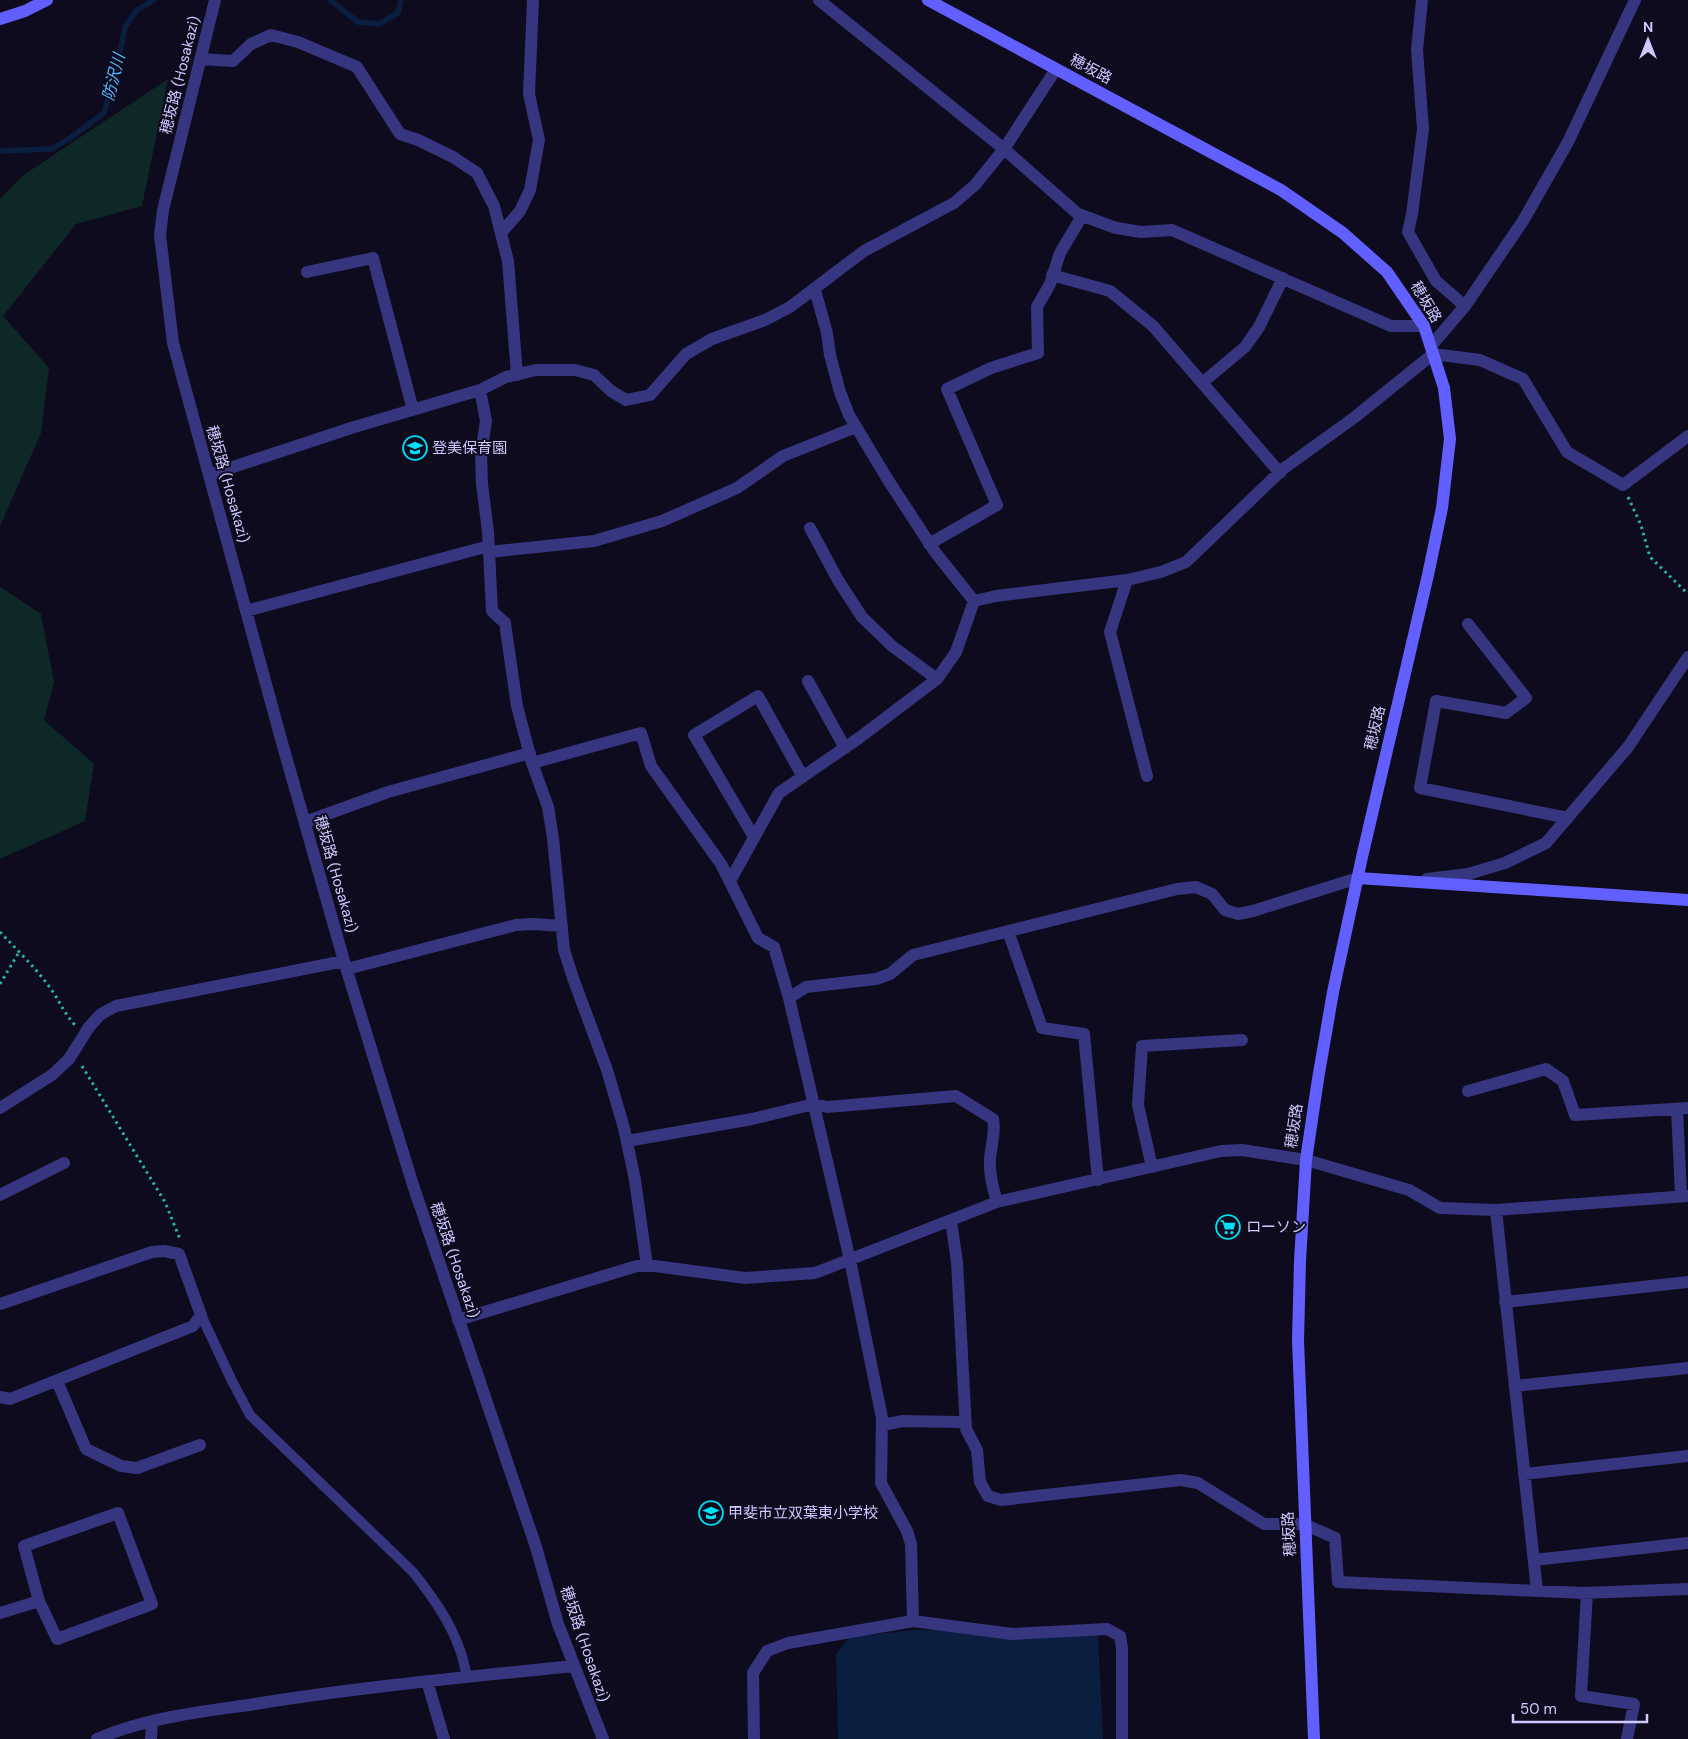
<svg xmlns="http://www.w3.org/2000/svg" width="1688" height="1739" font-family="'DM Sans','Noto Sans JP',sans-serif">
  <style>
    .green { fill: #0e2827 }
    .water { fill: #0a1e3f }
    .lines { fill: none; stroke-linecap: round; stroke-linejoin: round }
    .stream { stroke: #0a1e3f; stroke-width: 5.5 }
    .path { stroke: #2ab2a7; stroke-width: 3; stroke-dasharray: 2.5 4; stroke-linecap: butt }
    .lane { stroke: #36357f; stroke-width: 10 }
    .street { stroke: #36357f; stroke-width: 12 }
    .secondary { stroke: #6160ff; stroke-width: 12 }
    .labels { text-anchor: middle; stroke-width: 4; stroke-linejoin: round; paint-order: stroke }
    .street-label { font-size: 15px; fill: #cec9ff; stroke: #0e0b1e }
    .poi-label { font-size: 15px; fill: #cec9ff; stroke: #0e0b1e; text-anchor: start }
    .water-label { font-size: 16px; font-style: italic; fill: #57b5ff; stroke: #0e0b1e }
  </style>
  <rect width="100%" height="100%" fill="#0e0b1e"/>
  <path class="green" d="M168,79l-26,127 -66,18 -73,92 46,52 -8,65 -41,93v-327l22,-23z
    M0,587l41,27 13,68 -10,38 50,44 -9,57 -85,38z"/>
  <path class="water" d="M1092,1626l6,9 5,104h-265l-2,-85 14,-17 65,-7z"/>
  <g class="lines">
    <path class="stream" d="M330,0l28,22 21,2 19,-11 3,-13
      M0,151l51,-2 18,-10 35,-26 13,-45 8,-41 12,-17 17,-10"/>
    <path class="path" d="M1628,497l13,28 9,32 38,37
      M0,932c18,19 38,38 53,60 8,12 11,21 22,33
      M0,984l19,-32
      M82,1066l83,136 15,37"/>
    <path class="lane" d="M201,1315l31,66 18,34 163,157c19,24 37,49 47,78 3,8 5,18 7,27"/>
    <path class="street" d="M215,0l-52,210 -3,25 13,108 108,396 63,222 69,224 123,362 22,77 45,115
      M819,0l185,149 74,65 38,14 25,4 31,-2 219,96h33
      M1422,0l-5,50 6,79 -11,85 -4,18 28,49 29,25 -34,40
      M200,59l33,2 18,-17 20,-9 27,7 59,25 43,67 18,6 35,17 24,16 17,33 14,55 9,114
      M501,233l19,-22 10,-21 9,-50 -10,-46 4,-94
      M307,272l66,-14 40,152
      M1052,275l58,16 43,35 127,147
      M815,290l12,43 3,22 10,37 9,23 39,65 47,72 39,49
      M1465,306l58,-85 45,-79 67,-142
      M1202,383l43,-36 14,-20 24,-49
      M480,390l6,31 -5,33 1,30 6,48 4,79 13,12 12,83 15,57 16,44 5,31 11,112 9,28 34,92 17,58 11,52 12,86
      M209,475l142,-47 129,-38 26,-13 30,-7h39l19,5 17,16 15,9 24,-5 36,-41 26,-15 53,-19 25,-13 74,-56 90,-48 21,-18 29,-36 52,-80
      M810,528l28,52 24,37 30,29 45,33
      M929,544l68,-39 -50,-116 44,-21 47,-15 -1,-46 13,-23 10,-31 22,-37
      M489,552l105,-11 68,-20 75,-33 46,-32 73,-29
      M1127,580l-17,52 37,144
      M246,611l243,-65
      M1468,624l58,74 -20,15 -70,-12 -16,87 148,30
      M808,681l37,67
      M532,763l109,-30 10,33 70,98 37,74 16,9 15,51 61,262 32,158 -1,65 26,48 4,13 2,77
      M305,822l83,-30 142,-39
      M754,837l-60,-102 64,-39 45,81
      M1427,879l41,-5 37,-11 41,-20 82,-96 60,-90
      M730,881l49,-88 80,-55 78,-59 19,-27 18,-51 22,-5 131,-16 34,-8 25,-10 97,-93 72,-52 78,-63 47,6 43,19 44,73 56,33 65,-49
      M1008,931l34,97 42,6 14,146
      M347,969l169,-44 17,-1 29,2
      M789,998l17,-11 70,-8 14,-5 23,-19 264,-66 19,-2 16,7 13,16 13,4 15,-3 105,-33
      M1468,1091l78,-22 17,12 12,34 113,-7
      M0,1108l52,-33 17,-16 20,-32 12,-13 15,-8 228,-45
      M1677,1109l4,87
      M627,1141l125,-22 62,-15 13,3 129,-11 37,23c3,14 -2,26 -3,40 -1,15 3,29 7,43
      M1152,1167l-14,-62 4,-59 100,-6
      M0,1195l64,-32
      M1496,1210l41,381
      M951,1221l6,41 9,167 11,21 3,32 8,14 13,4 180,-20 17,3 66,41h40l31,14 3,44 245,11 105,-4
      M1505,1302l183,-20
      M0,1304l152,-52 12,-1 15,3 22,61 -8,11 -183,73 -10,-2
      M458,1320l179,-54h18l90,12 70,-5 182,-71 224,-51 21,-1 64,10 103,30 31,18 56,2 192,-14
      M57,1381l29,68 35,17 16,2 63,-23
      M1515,1386l173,-18
      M882,1425l21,-4 55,1 8,1
      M1524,1474l164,-18
      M118,1513l34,91 -95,35 -18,-38 -15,-55z
      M1534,1560l154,-17
      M1587,1593l-6,103 53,8 -7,35
      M0,1613l39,-12
      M427,1681l17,58
      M97,1739c50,-22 104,-27 158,-35 106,-17 212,-27 319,-38
      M151,1739l1,-18
      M754,1739l-1,-66 14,-22 21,-8 125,-22 99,13 95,-5 13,7 2,12v91"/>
    <path class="secondary" d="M928,0l353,190 62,43 44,39 37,54 20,62 6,51 -8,69 -14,67 -66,282 -29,135 -15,87 -12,81 -6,101 -2,80 16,398
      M0,19l25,-8 22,-11
      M1358,878l330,22"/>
  </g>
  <defs>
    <g id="school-ring" transform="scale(1.25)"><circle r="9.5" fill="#0e0b1e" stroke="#00e0f4" stroke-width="1.5"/><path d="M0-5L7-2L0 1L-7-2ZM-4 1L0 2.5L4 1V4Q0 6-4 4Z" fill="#00e0f4"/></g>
    <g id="supermarket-ring" transform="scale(1.25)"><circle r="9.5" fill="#0e0b1e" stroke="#00e0f4" stroke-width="1.5"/><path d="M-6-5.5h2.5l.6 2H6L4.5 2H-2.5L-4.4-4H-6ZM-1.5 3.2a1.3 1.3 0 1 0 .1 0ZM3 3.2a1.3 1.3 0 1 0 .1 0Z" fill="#00e0f4"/></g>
  </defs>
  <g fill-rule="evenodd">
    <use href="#school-ring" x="415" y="448"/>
    <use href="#supermarket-ring" x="1228" y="1227"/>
    <use href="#school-ring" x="711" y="1513"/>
  </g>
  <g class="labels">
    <g class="street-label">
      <text transform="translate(1091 69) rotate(28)" y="5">穂坂路</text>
      <text transform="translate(180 75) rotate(-76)" y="5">穂坂路 (Hosakazi)</text>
      <text transform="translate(1426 302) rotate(59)" y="5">穂坂路</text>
      <text transform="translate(228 484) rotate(74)" y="5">穂坂路 (Hosakazi)</text>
      <text transform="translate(1375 728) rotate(-77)" y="5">穂坂路</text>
      <text transform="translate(336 874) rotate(74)" y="5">穂坂路 (Hosakazi)</text>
      <text transform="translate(1294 1126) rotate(-82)" y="5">穂坂路</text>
      <text transform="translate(455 1260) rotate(71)" y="5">穂坂路 (Hosakazi)</text>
      <text transform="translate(1289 1534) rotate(-93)" y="5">穂坂路</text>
      <text transform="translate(585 1644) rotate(71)" y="5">穂坂路 (Hosakazi)</text>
    </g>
    <g class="poi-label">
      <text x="432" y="453">登美保育園</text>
      <text x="1246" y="1232">ローソン</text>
      <text x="728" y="1518">甲斐市立双葉東小学校</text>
    </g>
    <g class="water-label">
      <text transform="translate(113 77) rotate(-76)" y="6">防沢川</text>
    </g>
  </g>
  <g transform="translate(1648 40)" stroke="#0e0b1e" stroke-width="4" paint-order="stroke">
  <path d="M0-4L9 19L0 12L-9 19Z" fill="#cec9ff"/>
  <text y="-8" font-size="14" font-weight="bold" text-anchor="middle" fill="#cec9ff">N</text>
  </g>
  <path d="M1513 1714v8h134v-8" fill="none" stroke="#cec9ff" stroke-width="2.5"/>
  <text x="1520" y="1714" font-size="15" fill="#cec9ff" stroke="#0e0b1e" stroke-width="4" paint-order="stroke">50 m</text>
</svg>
